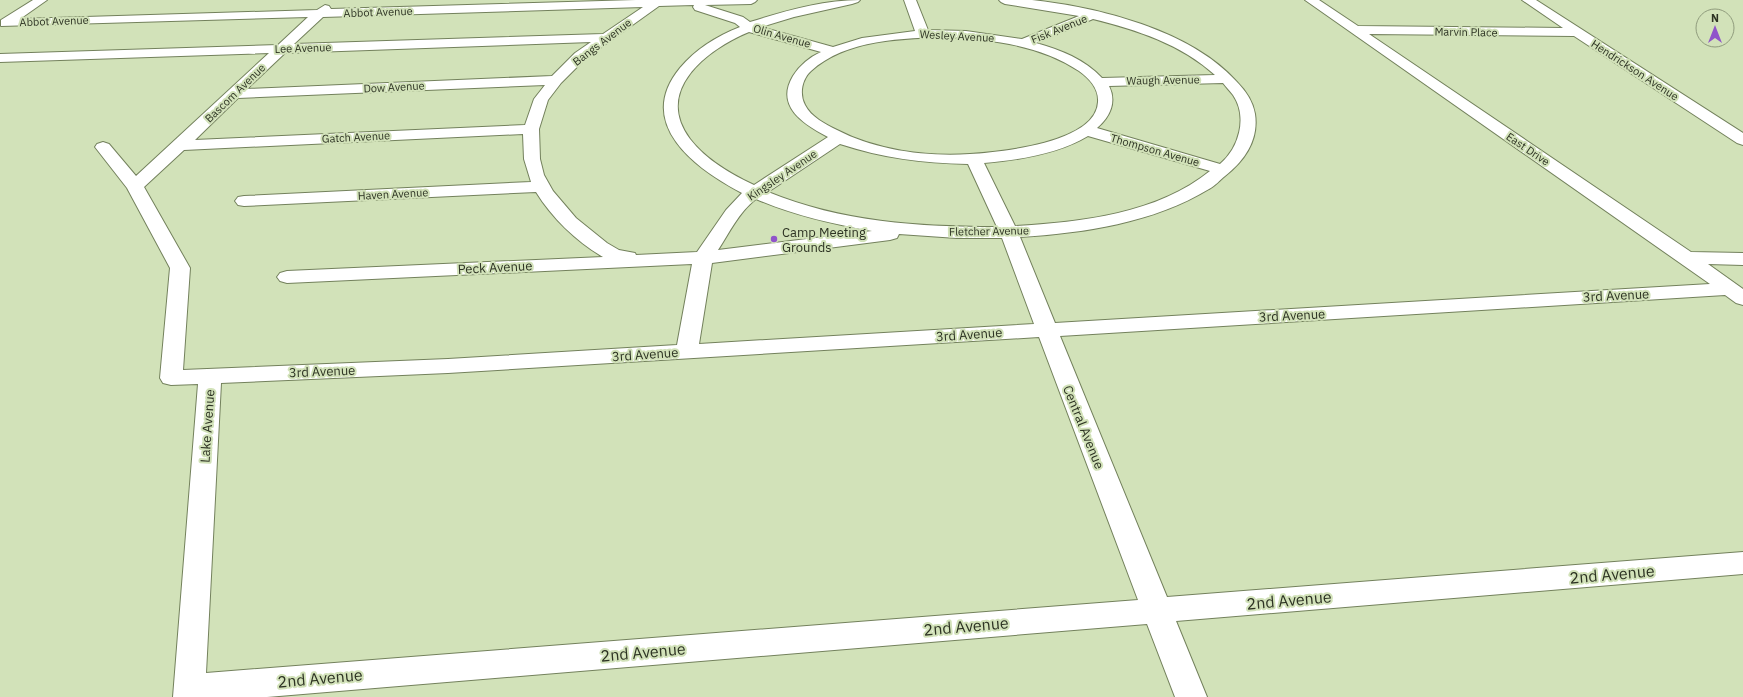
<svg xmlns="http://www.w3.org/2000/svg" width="1743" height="697" font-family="'IBM Plex Sans',sans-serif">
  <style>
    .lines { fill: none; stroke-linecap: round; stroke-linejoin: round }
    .minor-casing { stroke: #73815c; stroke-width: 2 }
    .minor { fill: #fff; fill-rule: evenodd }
    .poi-dot { fill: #9054ca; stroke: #d2e2b9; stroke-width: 1.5 }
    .labels { text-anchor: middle; stroke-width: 4; stroke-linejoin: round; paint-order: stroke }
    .far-street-label { font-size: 11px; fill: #2d3323; stroke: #d2e2b9 }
    .poi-label { font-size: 13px; fill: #2d3323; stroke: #d2e2b9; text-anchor: start }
    .street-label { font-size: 13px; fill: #2d3323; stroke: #d2e2b9 }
    .near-street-label { font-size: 16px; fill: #2d3323; stroke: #d2e2b9 }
  </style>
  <rect width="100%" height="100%" fill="#d2e2b9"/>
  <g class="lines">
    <g class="minor-casing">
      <path id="minor" d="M33,0h14l-27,19 297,-9 8,-5 4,1 2,3 305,-9h121l-2,2 -4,2 -46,1 38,12 7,5c35,-11 73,-22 110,-22l-2,2 -6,2 -58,13 -33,10 72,20 29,-9 53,-7 -11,-31h12l12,30 38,1 56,8 57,-23 -74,-12 -4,-2 -2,-2c11,0 23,0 33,0 66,7 158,30 204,81 9,9 17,20 19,33 4,26 -11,47 -30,62 -5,4 -10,10 -16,13 -56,34 -125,44 -189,48l35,86 655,-39 -405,-284h14l39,26 205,2 -41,-28h14l207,133v12l-6,-2 -163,-107 -205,-2 322,218 52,1v12l-35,-1 35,25v16l-7,-2 -11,-8 -665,41 107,261 576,-45v22l-567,47 31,76h-32l-28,-73 -880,73h-94l25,-313 -27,1 -8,-2 -3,-5 10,-110 -43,-80 -32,-41 2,-3 6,-2 6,2 27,32 133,-123 -269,9v-8l278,-9 30,-28 -307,9v-6zM694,5l-1,2 2,3 40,13 5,4c-23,9 -44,22 -60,41 -46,56 16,101 62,125l-16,17 -29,42 -61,3 -1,-2 -16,-3 -12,-7 -31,-25 -23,-27 -9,-16 -4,-16 -1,-30 9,-29 13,-17 24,-24 74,-53zM643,7l-40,27 -309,10 29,-27zM1093,19c44,11 88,25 122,56l-113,3c-18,-19 -41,-28 -66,-35zM749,32l72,20c-11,5 -21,13 -28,24 -18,30 10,48 35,61l-74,48c-23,-11 -48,-25 -64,-46 -37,-49 18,-90 59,-107zM948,37c45,3 92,8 131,34 10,7 20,18 19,31 -2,41 -98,50 -128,52 -44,3 -95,-4 -133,-24 -12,-6 -26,-13 -32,-25 -6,-11 -3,-26 6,-34 35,-32 93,-33 137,-34zM591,42l-16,11 -23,23 -305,13 38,-36zM1223,83c3,4 7,8 10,12 15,22 6,53 -13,69l-123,-36c13,-11 20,-26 12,-42zM545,85l-11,14 -9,26 -330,15 43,-42zM523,134l1,25 7,23 -287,14 -6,1 -3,4 3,4 6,1 292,-14c16,26 41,50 67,65l-316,14 -7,2 -3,4 3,4 7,2 405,-19 -15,81 -229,14 -265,11 7,-102 -46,-81 40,-37zM1088,136l122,35c-53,43 -129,51 -195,55l-31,-63c35,-3 74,-9 104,-27zM840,144c43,14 82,19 128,20l29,63c-78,0 -156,-5 -229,-35zM756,199c37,16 76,25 116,32l-154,19c11,-17 21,-38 38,-51zM899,234l58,4h45l32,86 -335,20 13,-81 178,-23 7,-2zM1039,337l99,263 -932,73 15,-290 227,-10z"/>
    </g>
    <use href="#minor" class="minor"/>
  </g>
  <circle class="poi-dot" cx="774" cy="239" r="4"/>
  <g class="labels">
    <g class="far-street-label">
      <text transform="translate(378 12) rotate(-2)" y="4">Abbot Avenue</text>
      <text transform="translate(54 21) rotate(-2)" y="4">Abbot Avenue</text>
      <text transform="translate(1059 29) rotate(-22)" y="4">Fisk Avenue</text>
      <text transform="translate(1466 32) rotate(1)" y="4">Marvin Place</text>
      <text transform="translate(782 36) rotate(16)" y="4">Olin Avenue</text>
      <text transform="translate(957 36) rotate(3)" y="4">Wesley Avenue</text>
      <text transform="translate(602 42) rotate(-37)" y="4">Bangs Avenue</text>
      <text transform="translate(303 48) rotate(-2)" y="4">Lee Avenue</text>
      <text transform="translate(1635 70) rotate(33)" y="4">Hendrickson Avenue</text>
      <text transform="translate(1163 80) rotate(-1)" y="4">Waugh Avenue</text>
      <text transform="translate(394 87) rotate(-3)" y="4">Dow Avenue</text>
      <text transform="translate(235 93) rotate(-44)" y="4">Bascom Avenue</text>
      <text transform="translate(356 137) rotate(-3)" y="4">Gatch Avenue</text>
      <text transform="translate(1528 149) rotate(34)" y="4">East Drive</text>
      <text transform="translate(1155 150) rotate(16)" y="4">Thompson Avenue</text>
      <text transform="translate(782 175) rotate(-34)" y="4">Kingsley Avenue</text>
      <text transform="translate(393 194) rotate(-3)" y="4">Haven Avenue</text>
      <text transform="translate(989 231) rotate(-1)" y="4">Fletcher Avenue</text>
    </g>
    <g class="poi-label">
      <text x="782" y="237">Camp Meeting<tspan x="782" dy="15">Grounds</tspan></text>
    </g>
    <g class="street-label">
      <text transform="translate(495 267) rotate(-3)" y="5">Peck Avenue</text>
      <text transform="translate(1616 295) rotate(-3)" y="5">3rd Avenue</text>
      <text transform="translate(1292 315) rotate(-3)" y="5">3rd Avenue</text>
      <text transform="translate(969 334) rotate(-4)" y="5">3rd Avenue</text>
      <text transform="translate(645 354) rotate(-4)" y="5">3rd Avenue</text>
      <text transform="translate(322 371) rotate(-2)" y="5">3rd Avenue</text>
      <text transform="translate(207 426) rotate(-86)" y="5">Lake Avenue</text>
      <text transform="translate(1084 427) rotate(68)" y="5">Central Avenue</text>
    </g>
    <g class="near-street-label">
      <text transform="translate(1612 574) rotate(-5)" y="6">2nd Avenue</text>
      <text transform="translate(1289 600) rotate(-5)" y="6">2nd Avenue</text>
      <text transform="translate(966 626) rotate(-5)" y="6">2nd Avenue</text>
      <text transform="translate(643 652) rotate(-5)" y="6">2nd Avenue</text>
      <text transform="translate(320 678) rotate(-5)" y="6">2nd Avenue</text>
    </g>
  </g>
  <g transform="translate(1715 28)"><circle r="19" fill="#d2e2b9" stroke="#909c7d"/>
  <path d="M0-3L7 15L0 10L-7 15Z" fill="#9054ca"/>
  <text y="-6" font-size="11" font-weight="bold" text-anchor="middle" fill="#2d3323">N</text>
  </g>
</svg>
